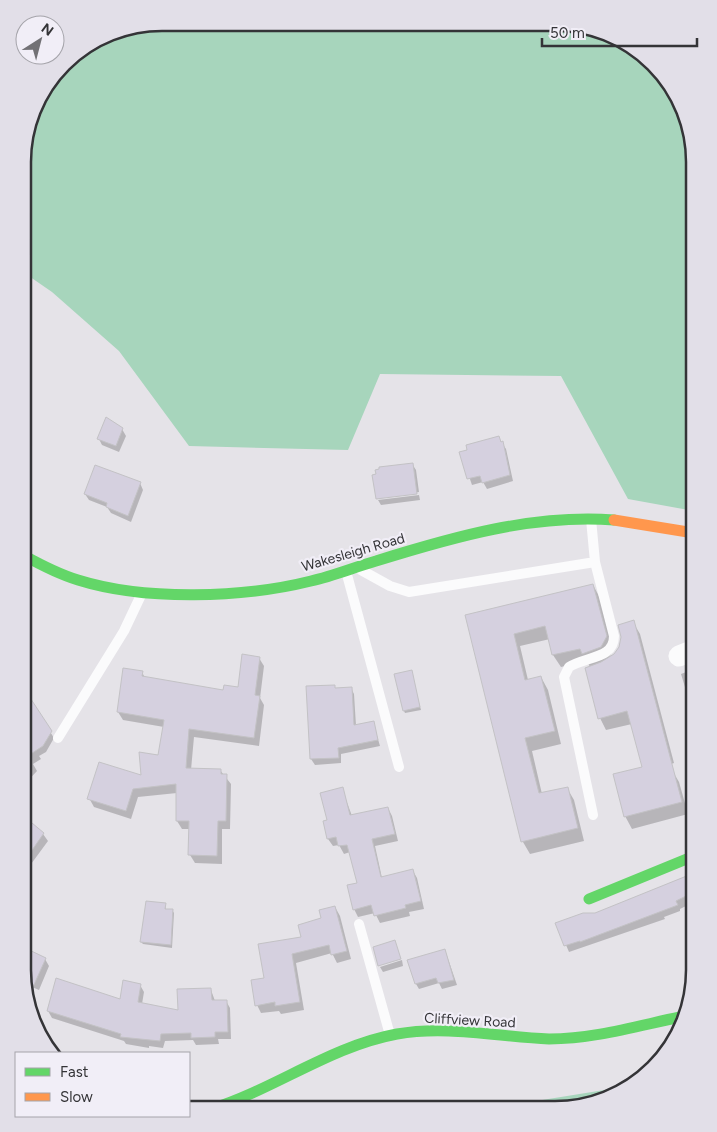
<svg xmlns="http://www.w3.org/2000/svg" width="717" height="1132" font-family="Figtree,sans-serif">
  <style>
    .green { fill: #a7d5bc }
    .shadow { fill: #0003 }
    .building { fill: #d5d0df; stroke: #c3c2c5 }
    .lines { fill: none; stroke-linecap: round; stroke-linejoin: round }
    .lane { stroke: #fbfbfc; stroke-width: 10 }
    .street { stroke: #fbfbfc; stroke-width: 21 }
    .fast { stroke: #63d668; stroke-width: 11 }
    .slow { stroke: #ff974d; stroke-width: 11 }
    .labels { text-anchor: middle; stroke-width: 4.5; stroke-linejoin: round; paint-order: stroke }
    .street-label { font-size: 14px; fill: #343437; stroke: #f1eef7 }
    .rim { fill: none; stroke: #343437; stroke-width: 2.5 }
  </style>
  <rect width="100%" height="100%" fill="#e5e3e8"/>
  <path class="green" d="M162,23l411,1 67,27 44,57 10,54v349l-66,-12 -67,-123 -181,-2 -32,76 -159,-4 -70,-95 -67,-59 -29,-20 1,-128 13,-44 33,-43 39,-24z
    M623,1087l-14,12 -54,10h-69z"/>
  <path class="shadow" d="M694,393v20l-9,-13z
    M122,429l4,7 -7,16 -17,-7 -3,-6z
    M498,437l8,12 7,32 -26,8 -4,-7 -11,3 -11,-32z
    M412,464l4,6 3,22 -41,6v2l-4,-24 4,-1 -1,-4 4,-1 -1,-2z
    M140,483l3,7 -12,32 -20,-9 -4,-6 -18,-7 -4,-6z
    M419,495l1,5 -39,5 -3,-5z
    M593,585l7,13 13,52 -5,10 7,-5 18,-33 7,12 34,129 -26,9 -16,-48 -26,6 -6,-12 -10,-51 -3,-6 -26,6 -8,-12 -3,-16 -30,7 8,34 13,-3 7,13 13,54 -29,7 10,43 25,-6 7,12 10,41 -54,13 -7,-12 -56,-226z
    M259,658l5,8 -4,32 4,7 -5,41 -65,-9 -3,33h29l11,14 -1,45h-8v35l-27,-1 -5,-8v-26h-8l-5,-8v-28l-39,4 -7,22 -37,-12 -5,-9 53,-21 17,-21 5,-29 -41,-7 -5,-8 24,-40 3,6 79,14 15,-3z
    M694,669v48l-13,-43z
    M411,671l10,39 -16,3 -1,-2z
    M334,686l2,3 15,-1 3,6 2,32 17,-4 7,24 -39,8v9l-26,2 -4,-6z
    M30,700l24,38 -8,14 -7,4 2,3 -8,5 4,7 -14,15v-81z
    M672,770l7,12 9,32 -56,15 -7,-13z
    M342,789l10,27 36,-8 4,8 6,25 -23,5 7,32 31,-7 4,7 7,31 -15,3 1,4 -30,7 -5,-10 -17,4 -4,-8 4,-25 -8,-32 -6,2 -5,-9 -6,1 -5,-7v-18z
    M32,825l11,9 5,7 -25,34v-39z
    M694,873v29l-14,7v2l-16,6 1,2 -96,33 -12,-28 38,-9z
    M165,904l1,7 6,-1 2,3 -2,35 -29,-4 -2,-2z
    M335,907l5,9 11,43 -14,4 -5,-10 -36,10 8,47 -23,4 -2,-3 -18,2 -4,-8 8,-26z
    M23,949l22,10 4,7 -10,24 -14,-6z
    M445,950l12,35 -15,4 -3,-6 -20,6 -3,-5z
    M402,960l1,6 -20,6 -3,-5z
    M140,985l4,7 -2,12 37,7 32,-21 4,11h11l4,7 1,31h-13l1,5 -23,1 -3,-5 -28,1 -2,7 -14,-2v2l-23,-4 -2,-3 -72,-23 -4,-7 73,-10z"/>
  <path class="building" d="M106,417l17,11 -7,18 -19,-7z
    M499,436l2,6 2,-1 7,34 -28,8 -2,-7 -13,3 -8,-27 8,-2 -1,-5z
    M413,463l4,31 -41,5 -4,-24 4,-1 -1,-4 4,-1v-2z
    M95,465l46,17 -13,34 -22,-9 1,-4 -23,-9z
    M593,584l14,52 -6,11 -19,7 -2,-5 -28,6 -7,-29 -31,8 11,46 16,-4 14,55 -30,7 14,55 29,-6 10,41 -57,14 -56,-227z
    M634,620l48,182 -58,15 -11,-43 29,-7 -15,-56 -29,8 -13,-51 16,-6 13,-8 5,-7 2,-10 -3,-12z
    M242,654l18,3 -5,38 5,1 -6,42 -65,-9 -3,39 35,1v5h6l-1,47h-8l-1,35 -29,-1 1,-34h-13v-37l-43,5 -7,22 -39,-12 12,-37 42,13 -2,-23 19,3 6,-35 -47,-8 6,-44 20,3 -1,5 81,14 1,-5 14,2z
    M412,670l8,37 -17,4 -9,-37z
    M335,685v3l17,-1 2,38 20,-4 4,19 -40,8 1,10 -29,1 -4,-73z
    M23,687l29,44 -9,15 -20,13z
    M343,787l7,28 38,-8 7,27 -23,5 9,38 32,-8 8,32 -16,4 1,3 -32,8 -3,-11 -18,5 -6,-25 10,-2 -10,-38 -9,1 -2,-9 -9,2 -4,-18 4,-1 -7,-27z
    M32,823l12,10 -21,30v-29z
    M694,873v19l-18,9 2,4 -98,37v-1l-16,5 -9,-23 28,-10h12z
    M146,901l20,2 -1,6h8l-2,36 -31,-3z
    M335,906l12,45 -16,4 -2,-10 -37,9 8,48 -25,4v-4l-20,4 -4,-26 13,-2 -6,-34 43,-7 -3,-12 23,-7 -2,-8z
    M395,940l6,19 -23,7 -5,-19z
    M23,947l23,11 -18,40 -6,-28z
    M445,949l9,31 -16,3 -2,-5 -21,6 -8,-24z
    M56,978l64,21 3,-19 18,4 -3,18 40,8 -1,-21 34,-1 1,12h15l1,32h-13v5l-24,1v-5l-30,1 -1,7 -40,-4 1,-3 -74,-23z"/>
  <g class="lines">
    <path class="lane" d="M591,519l4,43 19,74c0,23 -27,20 -45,31l-5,10 29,138
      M361,570l29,16 19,6 186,-30
      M346,571l53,196
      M58,738l66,-107 18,-38
      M359,924l31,111"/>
    <path class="street" d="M679,656l15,-6"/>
    <path class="fast" d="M23,555c18,10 35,19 55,25 67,21 165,18 233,1 22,-5 44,-14 65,-20 77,-24 157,-47 238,-41
      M589,899l105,-43
      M211,1109c64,-20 120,-63 186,-75 50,-9 102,3 152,5 45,0 88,-13 131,-22"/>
    <path class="slow" d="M614,520l80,13"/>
  </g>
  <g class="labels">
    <g class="street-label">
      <text transform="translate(353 552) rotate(-16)" y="5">Wakesleigh Road</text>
      <text transform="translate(470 1020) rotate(3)" y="5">Cliffview Road</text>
    </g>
  </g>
  <path d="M0 0H717V1132H0ZM162 31H555A131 131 0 0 1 686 162V970A131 131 0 0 1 555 1101H162A131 131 0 0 1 31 970V162A131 131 0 0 1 162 31Z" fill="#e2dfe8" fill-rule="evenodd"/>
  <path class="rim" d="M162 31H555A131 131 0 0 1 686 162V970A131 131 0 0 1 555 1101H162A131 131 0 0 1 31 970V162A131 131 0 0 1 162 31Z"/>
  <rect x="15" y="1052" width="175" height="65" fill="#f1eef7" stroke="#a5a4aa"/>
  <rect x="25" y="1068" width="25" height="8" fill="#63d668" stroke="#a5a4aa"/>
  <text x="60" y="1077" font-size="15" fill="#343437">Fast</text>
  <rect x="25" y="1093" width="25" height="8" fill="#ff974d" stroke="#a5a4aa"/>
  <text x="60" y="1102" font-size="15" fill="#343437">Slow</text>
  <g transform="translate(40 40) rotate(36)"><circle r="24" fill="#f1eef7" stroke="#a5a4aa"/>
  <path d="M0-4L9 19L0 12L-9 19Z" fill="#727175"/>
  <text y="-8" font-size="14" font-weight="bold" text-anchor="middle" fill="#343437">N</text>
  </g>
  <path d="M542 38v8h155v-8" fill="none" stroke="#343437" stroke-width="2.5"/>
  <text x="550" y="38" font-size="15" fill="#343437" stroke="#f1eef7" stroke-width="4" paint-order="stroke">50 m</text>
</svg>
